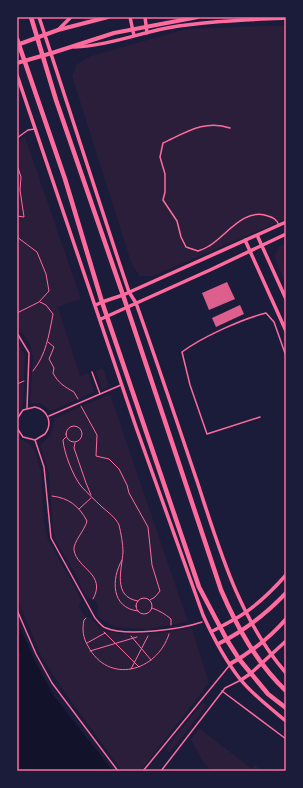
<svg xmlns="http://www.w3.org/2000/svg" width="303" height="788" font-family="'Public Sans',sans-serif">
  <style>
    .green { fill: #2a1e3b }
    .water { fill: #12122b }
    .building { fill: #dd5f8e }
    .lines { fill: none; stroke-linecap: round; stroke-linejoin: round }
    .path { stroke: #ff6b9d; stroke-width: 1 }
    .service { stroke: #ff6b9d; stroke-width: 1.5 }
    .tertiary { stroke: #ff6b9d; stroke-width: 3.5 }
    .secondary { stroke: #ff6b9d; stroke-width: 4 }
    .primary { stroke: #ff6b9d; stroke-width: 4.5 }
    .neatline { fill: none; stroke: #ff6b9d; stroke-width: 1.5 }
  </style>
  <rect width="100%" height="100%" fill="#1b1b3a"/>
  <path class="green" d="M263,26h23v193l-133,57h-14l-8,-14 -59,-186 5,-12 14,-8 95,-27z
    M25,137l56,162 -23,8 22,69 8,-3 6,19 -43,19 -11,-8h-10l3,-46 -3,-13 -13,-19v-183z
    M286,244v41l-12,-29 5,-9z
    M17,340l8,16 -2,50 -6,6z
    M103,368l6,18 -7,4 -6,-19z
    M110,394l78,228 -40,7 -33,-2 -14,-8 -4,-5c2,-7 1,-10 -4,-15l-6,-1 -12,-25 -20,-33 -2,-9 -4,-57 -9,-29 9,-8 4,-10 2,-9z
    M17,437l13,7 5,8 6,19 3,51 4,18 30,53 3,8 -2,6 7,11 3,-1 14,13 20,4 37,-1 30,-5 2,1 17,54 -67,86 -3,2h-17l-51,-70 -30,-45 -23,-56 -1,-3z
    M203,702l4,3 -37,48 -5,-4z
    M199,728l53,41 3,-4 8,6h-52l-8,-9 -12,-22z"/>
  <path class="water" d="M17,621l18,40 19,35 59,75h-96z"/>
  <path class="building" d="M227,282l8,17 -26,11 -7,-17z
    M240,305l4,9 -28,13 -4,-9z"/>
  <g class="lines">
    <path class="path" d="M17,165l4,12 -1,13 4,27 -7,-1
      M17,237l20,15 9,22 3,17 -10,11 -22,11
      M48,342l6,5 -5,12 5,9 -1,5c5,10 12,14 21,19l4,7
      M33,371c13,-16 16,-36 20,-57l-7,-9 -6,-3
      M17,384l7,-3
      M81,406l16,29 -1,21 13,3 10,10 8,16 2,8 19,34 4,38 8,26 -5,6 -5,3
      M66 434a8 8 0 1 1 16 0a8 8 0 1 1-16 0Z
      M66,437l-3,3c1,13 10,36 18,46 6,7 14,14 21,21 6,5 14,11 17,18 2,8 4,19 4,27 -1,17 -11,45 15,49
      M75,443l-1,5 12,35 5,12
      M52,496c17,2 27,10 35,25 -2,9 -14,21 -13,29 3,19 33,24 19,49
      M79,509l12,-11
      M122,560c-11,19 -11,48 16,51
      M136 606a8 8 0 1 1 16 0a8 8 0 1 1-16 0Z
      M152,608c8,3 13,6 19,11v6
      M86,618l-2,2c-2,9 -1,18 4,26 20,39 69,26 81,-12
      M104,632l35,35
      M131,636l20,24
      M87,643l18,-10
      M90,651l47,-14
      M131,669l17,-33"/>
    <path class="service" d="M230,128c-25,-9 -45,5 -67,15l-3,14 5,17v18l-2,8 14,21 4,16 5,10 12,4c3,-1 8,-3 11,-5 17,-10 35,-39 59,-30 6,2 8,3 11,9
      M17,138l11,-8 7,-1
      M17,333l12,20 -2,55
      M92,372l8,22
      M49,416l72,-31
      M260,417l-53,17 -17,-49 -8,-33c20,-15 60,-33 84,-39l8,9 12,34
      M17,419l6,-9 12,-3c13,3 18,16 10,27l-10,6 -12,-3 -6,-9
      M35,440l9,27 7,71 44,80c3,3 7,9 11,10 20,9 76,1 96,-6
      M17,610l19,44 16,29 66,88
      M222,691l64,48
      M143,771l86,-105
      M161,771l64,-83 16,-8"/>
    <path class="tertiary" d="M39,17l78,239 12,36 7,11c21,59 41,119 61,178 22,67 42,138 89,192
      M130,17l4,19
      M145,17l2,16
      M58,30l13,-13
      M74,47c32,-1 62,-13 93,-19 39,-7 79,-8 119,-10
      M17,75l119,352 67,188c10,22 22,45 37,64 13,16 30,29 46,42
      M257,235l29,64
      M245,240l41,91
      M96,305l6,-3 21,-7 163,-73
      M101,319l109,-49 76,-36
      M211,632c7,-4 15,-8 22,-12 21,-11 38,-28 53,-45
      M241,680l9,-6 36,-33"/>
    <path class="secondary" d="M17,45l41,-15 50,-13
      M17,63l35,-10 62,-20 84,-16
      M218,644c26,-13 48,-30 68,-51
      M230,664c21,-12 40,-26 56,-45"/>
    <path class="primary" d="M31,17l25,83 67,195 98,295c16,37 35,72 65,101
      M17,39l48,140 37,123 97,285 28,53 12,19 29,35 18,14"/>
  </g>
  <rect width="303" height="788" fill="none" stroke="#1b1b3a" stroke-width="36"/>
  <rect x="18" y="18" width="267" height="752" class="neatline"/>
</svg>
